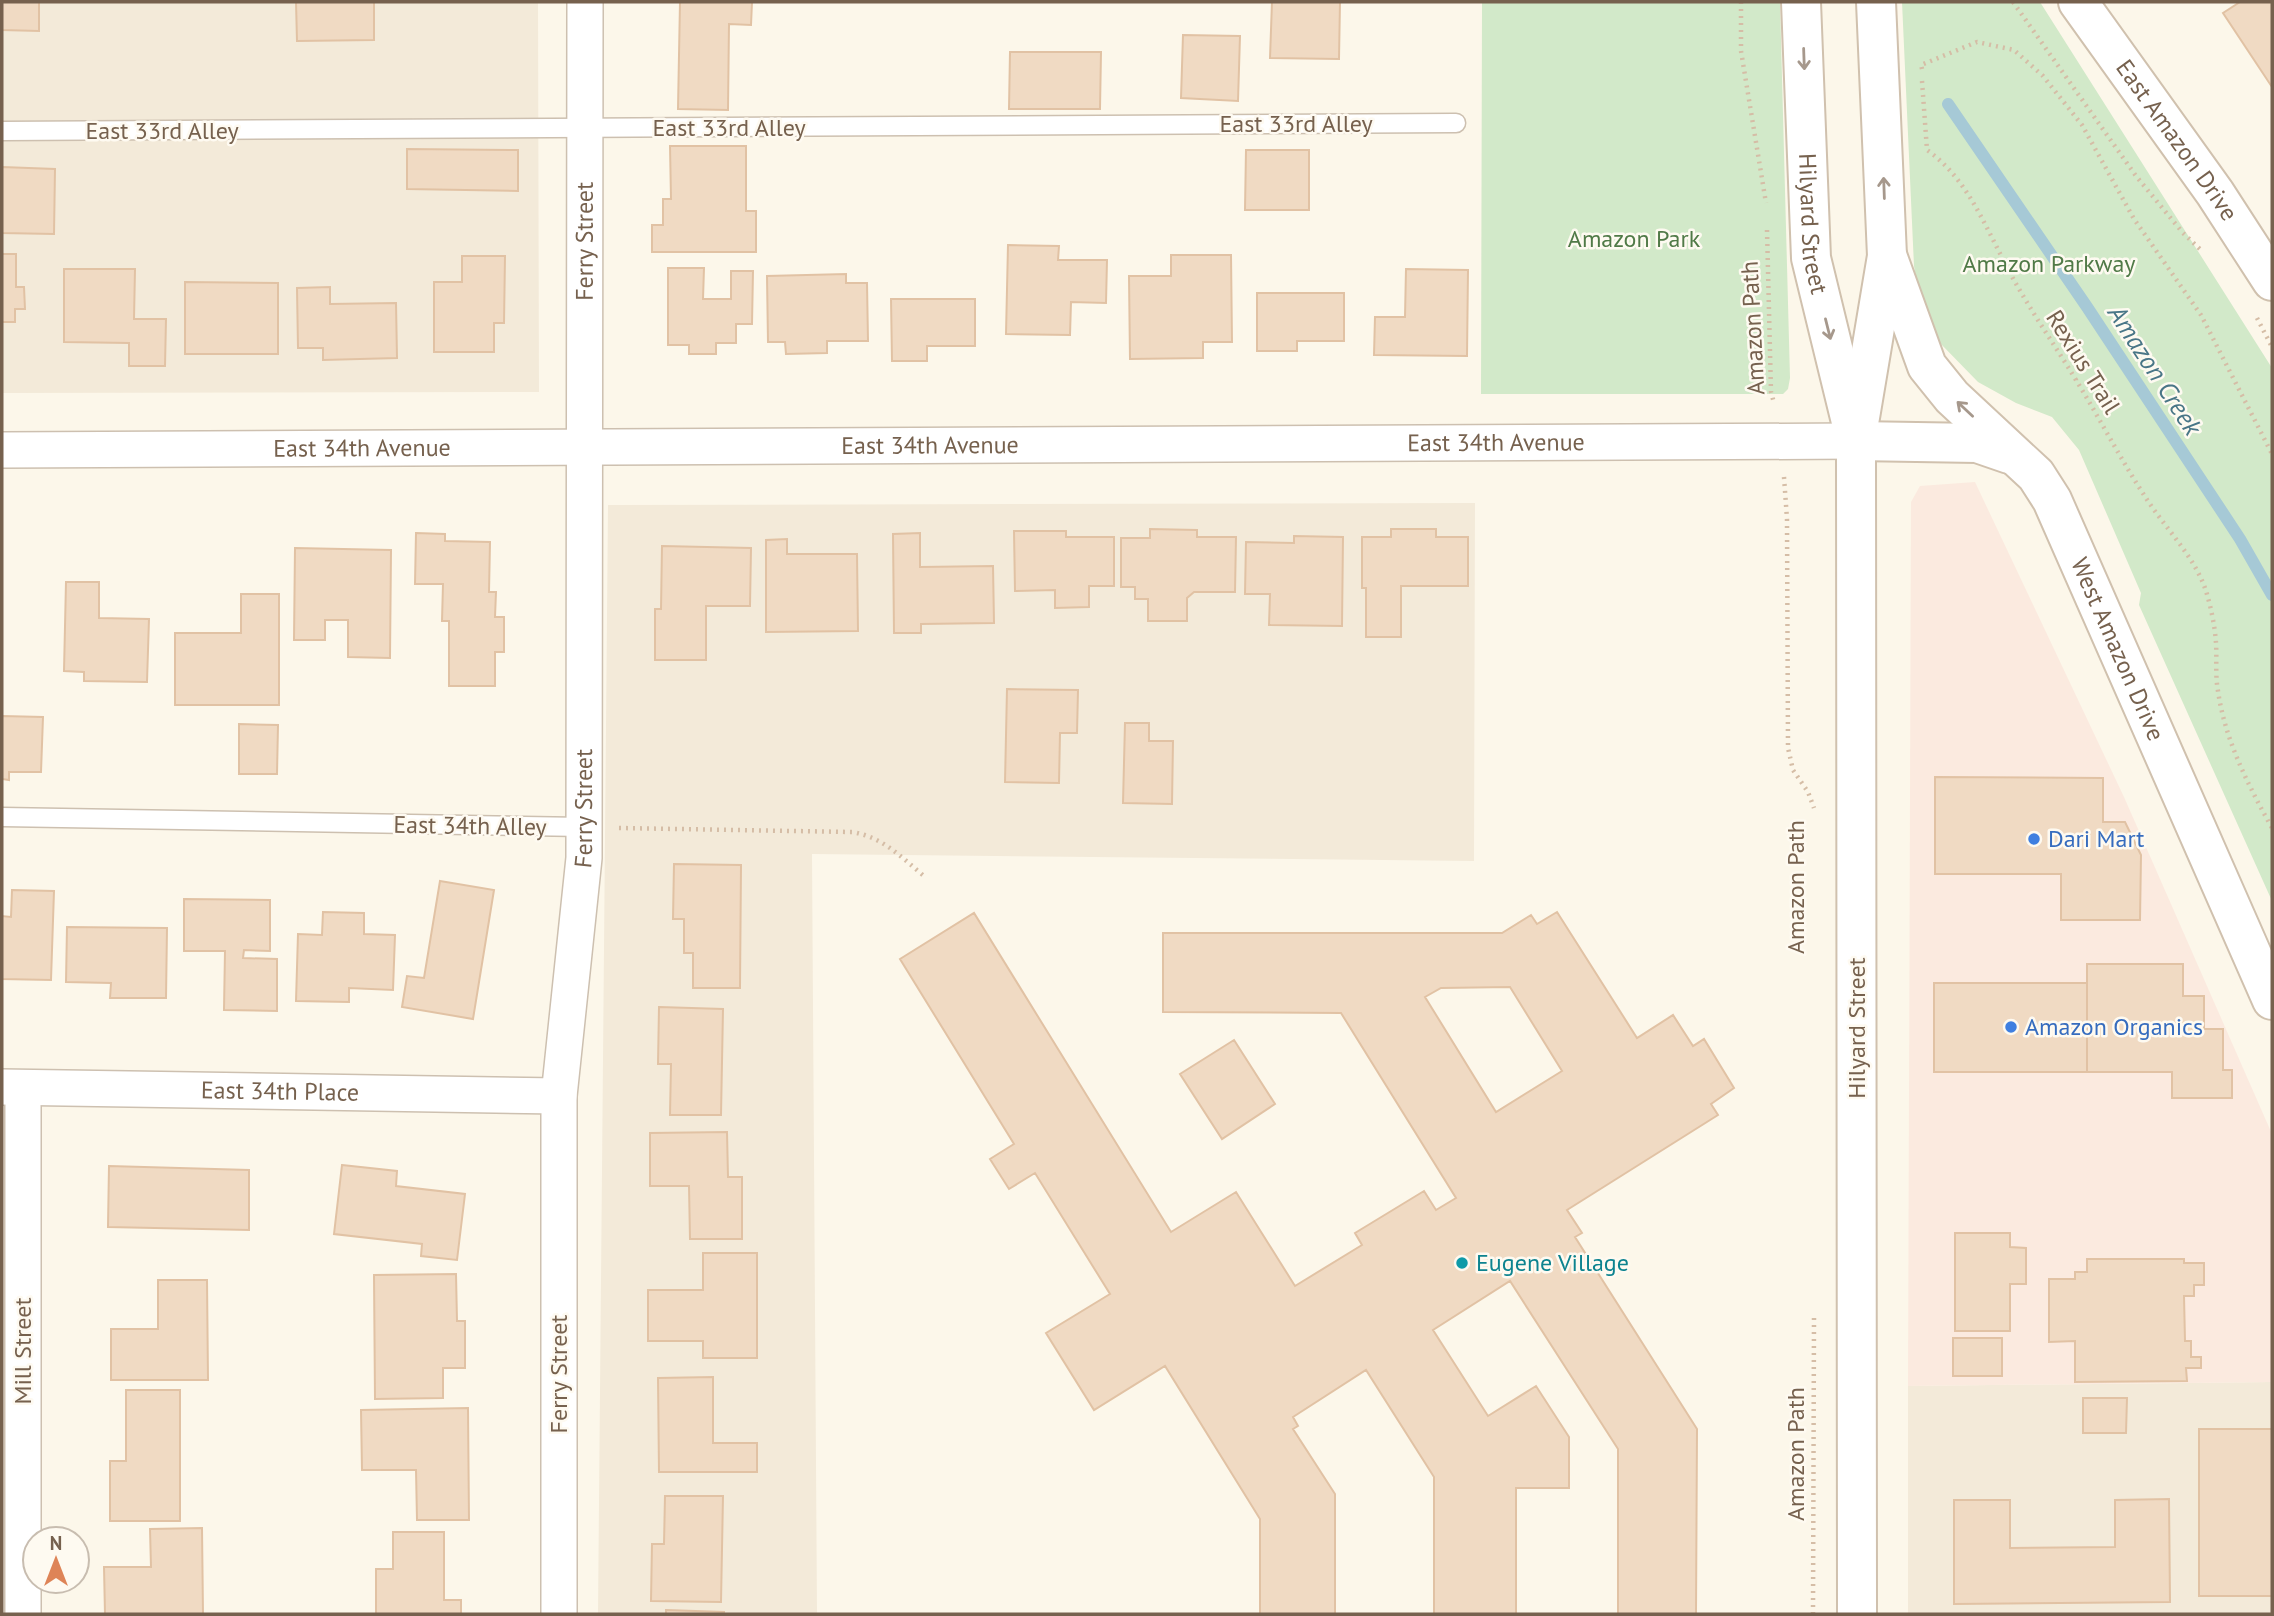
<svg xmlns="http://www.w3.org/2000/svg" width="2274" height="1616" font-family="'PT Sans',sans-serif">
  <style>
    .residential { fill: #f3ead9 }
    .commercial { fill: #fbeadf }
    .green { fill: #d2e9c9 }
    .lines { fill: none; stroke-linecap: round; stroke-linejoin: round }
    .stream { stroke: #a6c9d6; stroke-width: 12 }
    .building { fill: #f0dac3; stroke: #e1c2a4; stroke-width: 2; fill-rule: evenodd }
    .lane-casing { stroke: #cdc0b0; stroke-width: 21 }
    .street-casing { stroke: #cdc0b0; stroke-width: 38 }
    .secondary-casing { stroke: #d0c1ae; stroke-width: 42 }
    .path { stroke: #d5bda6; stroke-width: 4.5; stroke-dasharray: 2 5; stroke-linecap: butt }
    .lane { stroke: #fff; stroke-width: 18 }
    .street { stroke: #fff; stroke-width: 35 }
    .secondary { stroke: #fff; stroke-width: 38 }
    .oneway { stroke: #a6988c }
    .shop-dot { fill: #3f7fe0; stroke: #fefaf1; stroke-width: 2.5 }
    .culture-dot { fill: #0f9aa8; stroke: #fefaf1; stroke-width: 2.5 }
    .labels { text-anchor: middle; stroke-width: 5; stroke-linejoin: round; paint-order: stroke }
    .street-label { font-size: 24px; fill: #76614e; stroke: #fefaf1 }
    .park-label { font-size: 24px; fill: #507a47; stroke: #fefaf1 }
    .shop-label { font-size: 24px; fill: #366cbe; stroke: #fefaf1; text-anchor: start }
    .culture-label { font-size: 24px; fill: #0d838f; stroke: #fefaf1; text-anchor: start }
    .water-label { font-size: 26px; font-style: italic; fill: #497687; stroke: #fefaf1 }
  </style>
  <rect width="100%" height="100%" fill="#fcf7ea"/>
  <path class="residential" d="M2,2h536l1,390 -537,1z
    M1475,503l-1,358 -662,-7 5,760h-219l10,-1109z
    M2272,1382v232h-364v-228z"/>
  <path class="commercial" d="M1975,482l149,315 148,337v248l-364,4 3,-884 9,-16z"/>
  <path class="green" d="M1482,2h298l10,376 -2,11 -5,5h-302z
    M1902,2h138l232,366v533l-133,-296 2,-12 -62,-143 -27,-33 -36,-14 -38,-21 -39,-40 -16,-26 -9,-50z"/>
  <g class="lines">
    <path class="stream" d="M1948,104l139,203 153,232 32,56"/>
  </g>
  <path class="building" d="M2,2h37v29l-37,-1z
    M296,2h78v38l-77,1z
    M680,2h72l-1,23 -22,-1 -1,86 -50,-1z
    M1272,2h68l-1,57 -69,-1z
    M2240,2h32v85l-49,-74z
    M1183,35l57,1 -2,65 -57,-3z
    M1010,52h91l-1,57h-91z
    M670,146h76v65h10v41h-104v-27h11v-26h8z
    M407,149l111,1v41l-111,-2z
    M1246,150h63v60h-64z
    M2,167l53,2 -1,65 -52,-1z
    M1008,245l51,1 -1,14h49l-1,43 -35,-1 -1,33 -64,-1z
    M2,254h14v33h8l1,22h-10v13h-13z
    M1171,255h60l1,87h-29v16l-73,1 -1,-83h42z
    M462,256h43l-1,67h-10v29h-60v-70h28z
    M668,268h36l-1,31h28v-28h22l-1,53h-16v19h-20v11h-27v-9h-21z
    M64,269h71l-1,50h32l-1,47h-36v-23l-65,-1z
    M1406,269l62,1 -1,86 -93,-1 1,-38h30z
    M846,274v9h21l1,58h-41v12l-41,1 -1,-12h-17l-1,-66z
    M185,282l93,1v71h-93z
    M330,287v17l66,-1 1,55 -74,2v-12h-25l-1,-60z
    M1257,293h87v48h-47v10h-40z
    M891,299h84v47h-48v15h-35z
    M1150,529l47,1v7h39l-1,55h-41l-7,6v23h-39v-22h-13v-12h-14v-49h29z
    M1391,529h45v8h32v49h-67v51h-35v-49h-4v-51h29z
    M1014,531h52v6h48v49h-25v21l-34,1v-18l-40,1z
    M416,533l29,1v7l45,1 -1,50h7l-1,25h9v35h-9v34h-46v-65h-7l1,-37h-28z
    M920,533v34l73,-1 1,57 -73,1v9h-27l-1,-99z
    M1294,536l49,1 -1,89 -73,-1 1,-31h-25l1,-52 48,1z
    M787,539v15h70l1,77 -92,1v-92z
    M662,546l89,2 -1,58h-44v54h-51v-51h6z
    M295,548l96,2 -1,108 -42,-1v-37h-23v20h-31z
    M66,582h33v36l50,1 -2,63 -63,-1v-9l-20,-1z
    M241,594h38v111h-104v-72h66z
    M1007,689l71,1 -1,43h-17l-1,50 -54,-1z
    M2,716l41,1 -2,55h-32v8l-7,-1z
    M1125,723h24v18h24l-1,63 -49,-1z
    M239,724l39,1 -1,49h-38z
    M1935,777l168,1v44h22l16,33 -1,65h-79v-46h-126z
    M674,864l67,1 -1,123h-47v-35h-9v-34h-11z
    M440,881l54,9 -21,129 -71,-12 5,-31 17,2z
    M12,890l42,1 -3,89 -49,-1v-63l9,1z
    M184,899l86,1v51l-26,-1 -1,8 34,1v52l-53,-1 1,-59h-41z
    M323,912l41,1v21l31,1 -2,55 -44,-2v14l-53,-1 2,-67 24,1z
    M1557,912l80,126 36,-23 20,31 11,-7 30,49 -23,16 7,11 -151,95 15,23 -7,4 122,192 -1,185h-78v-165l-108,-168 -77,49 55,86 48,-30 33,51v51h-53v126h-82v-137l-68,-107 -73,47 5,9 -5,3 42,65v120h-75v-95l-95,-153 -71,44 -48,-77 64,-39 -75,-121 -26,16 -19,-30 24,-15 -114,-185 74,-46 197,319 65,-40 59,94 67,-41 -7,-12 69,-42 12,19 20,-12 -115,-185 -178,-1v-79h339l29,-18 6,9zM1510,987l52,84 -66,41 -71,-115 16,-9z
    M67,927l100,1 -1,70h-56l1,-15 -45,-1z
    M2087,964h96v32h21v33h19v41h9v28h-60v-26h-85z
    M1934,983h153v89h-153z
    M659,1007l64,2 -2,106h-51l1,-51h-13z
    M1234,1040l41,64 -53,35 -42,-65z
    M727,1132l1,45h14v62h-52l-1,-53h-39v-53z
    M342,1165l55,6 -1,15 69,8 -8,66 -36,-4 1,-12 -88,-10z
    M109,1166l140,4v60l-141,-3z
    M1955,1233h55v14l16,1v36h-16v47h-55z
    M703,1253h54v105h-54v-17h-55v-51h55z
    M2087,1259h97v4h20v22h-10v11h-10l1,45h6v16h10v11h-15l1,13 -112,1v-41l-26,1v-63h26v-7h12z
    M456,1274l1,47h8v47h-22v30l-68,1 -1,-124z
    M158,1280h49l1,100h-97v-51h47z
    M1953,1338h49v38h-49z
    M713,1377v66h44v29h-98l-1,-94z
    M126,1390h54v131h-70v-60h16z
    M2083,1398h44l-1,35h-43z
    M468,1408l1,112h-52l-1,-50h-54l-1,-60z
    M2199,1429h73v167h-73z
    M665,1496h58l-2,106 -70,-1 1,-57h12z
    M2169,1499l1,103 -216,2v-104h56v48l105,-1v-47z
    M202,1528l1,86h-98l-1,-47h47l-1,-38z
    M393,1532h51v68h17v14h-85v-45h17z
    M666,1610l58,2v2h-58z"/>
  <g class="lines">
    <g class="lane-casing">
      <path id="lane" d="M2,131l1454,-8
        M2,817l582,10"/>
    </g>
    <g class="street-casing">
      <g id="street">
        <path id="s1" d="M2,450l1854,-9"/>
        <path id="s2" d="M2,1087l557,9"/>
        <path d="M23,1614v-526"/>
        <path id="s3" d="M559,1614v-518l25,-238 1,-856"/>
      </g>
    </g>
    <g class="secondary-casing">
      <g id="secondary">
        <path id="s4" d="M1801,2l10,256 41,168"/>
        <path id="s5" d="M2078,2l137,191 57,88"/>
        <path id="s6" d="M1888,258l39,108 25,31 84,78 16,25 220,500"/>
        <path d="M1856,441l121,2 32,11"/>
        <path d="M1857,1614l-1,-1173 31,-185 -11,-254"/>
      </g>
    </g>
    <path class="path" d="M1741,2v49l25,152
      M2013,2l123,174 47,57 20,19
      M1922,69l-1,-4 56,-23 37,8 29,26 39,49 52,94 67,96 71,139
      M1922,81l5,69c40,28 58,76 80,117 20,39 46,75 69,113 24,39 45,80 70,118 19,30 49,59 60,93 5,16 9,36 10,52 1,16 -1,32 2,48 7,49 30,94 54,137
      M1767,230l4,162 3,11
      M2257,318l15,29
      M1784,477l3,42 1,229 5,22 15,22 6,16
      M619,828l233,4c31,5 49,25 72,44
      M1813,1614l1,-296"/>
    <use href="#lane" class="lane"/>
    <use href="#street" class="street"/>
    <use href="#secondary" class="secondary"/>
  </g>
  <defs><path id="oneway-shaft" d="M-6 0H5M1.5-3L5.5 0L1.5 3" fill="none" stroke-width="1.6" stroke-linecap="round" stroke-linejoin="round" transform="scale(1.75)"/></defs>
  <g class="oneway">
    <use href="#oneway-shaft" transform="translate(1804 59) rotate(88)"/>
    <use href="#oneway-shaft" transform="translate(1884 188) rotate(-92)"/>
    <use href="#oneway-shaft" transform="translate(1828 329) rotate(76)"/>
    <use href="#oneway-shaft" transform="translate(1965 409) rotate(-137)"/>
  </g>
  <g class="shop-dot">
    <circle cx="2034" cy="839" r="7"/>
    <circle cx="2011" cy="1027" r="7"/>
  </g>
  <circle class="culture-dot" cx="1462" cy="1263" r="7"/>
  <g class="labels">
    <g class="street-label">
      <text x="1296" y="132">East 33rd Alley</text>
      <text x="729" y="136">East 33rd Alley</text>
      <text x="162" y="139">East 33rd Alley</text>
      <text dy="8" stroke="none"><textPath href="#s5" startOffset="170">East Amazon Drive</textPath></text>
      <text dy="8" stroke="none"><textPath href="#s4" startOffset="222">Hilyard Street</textPath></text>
      <text dy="8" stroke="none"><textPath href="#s3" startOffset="1374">Ferry Street</textPath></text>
      <text transform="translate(1753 328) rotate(-93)" y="8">Amazon Path</text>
      <text transform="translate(2083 362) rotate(58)" y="8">Rexius Trail</text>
      <text dy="8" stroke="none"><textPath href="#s1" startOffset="1494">East 34th Avenue</textPath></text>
      <text dy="8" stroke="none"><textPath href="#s1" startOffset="928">East 34th Avenue</textPath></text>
      <text dy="8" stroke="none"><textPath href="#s1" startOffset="360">East 34th Avenue</textPath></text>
      <text dy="8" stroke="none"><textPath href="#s6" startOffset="462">West Amazon Drive</textPath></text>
      <text dy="8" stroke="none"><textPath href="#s3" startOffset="807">Ferry Street</textPath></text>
      <text transform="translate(470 826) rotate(1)" y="8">East 34th Alley</text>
      <text transform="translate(1796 887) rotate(-90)" y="8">Amazon Path</text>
      <text transform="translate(1857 1028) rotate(-90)" y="8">Hilyard Street</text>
      <text dy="8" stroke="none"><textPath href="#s2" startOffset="278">East 34th Place</textPath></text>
      <text transform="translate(23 1351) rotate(-90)" y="8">Mill Street</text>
      <text transform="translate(559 1374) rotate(-90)" y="8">Ferry Street</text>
      <text transform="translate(1796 1454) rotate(-90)" y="8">Amazon Path</text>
    </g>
    <g class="park-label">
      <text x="1634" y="247">Amazon Park</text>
      <text x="2049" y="272">Amazon Parkway</text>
    </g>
    <g class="shop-label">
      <text x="2048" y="847">Dari Mart</text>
      <text x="2025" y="1035">Amazon Organics</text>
    </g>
    <g class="culture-label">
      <text x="1476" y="1271">Eugene Village</text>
    </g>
    <g class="water-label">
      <text transform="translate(2155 370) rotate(57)" y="9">Amazon Creek</text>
    </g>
  </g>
  <rect width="2274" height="1616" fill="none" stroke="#76614e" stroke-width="7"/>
  <g transform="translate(56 1560)"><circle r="33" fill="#fefaf1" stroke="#c8bdb0" stroke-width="2"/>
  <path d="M0-5L12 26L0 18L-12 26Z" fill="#de8457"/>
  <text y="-10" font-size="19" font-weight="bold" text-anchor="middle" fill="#76614e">N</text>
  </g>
</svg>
